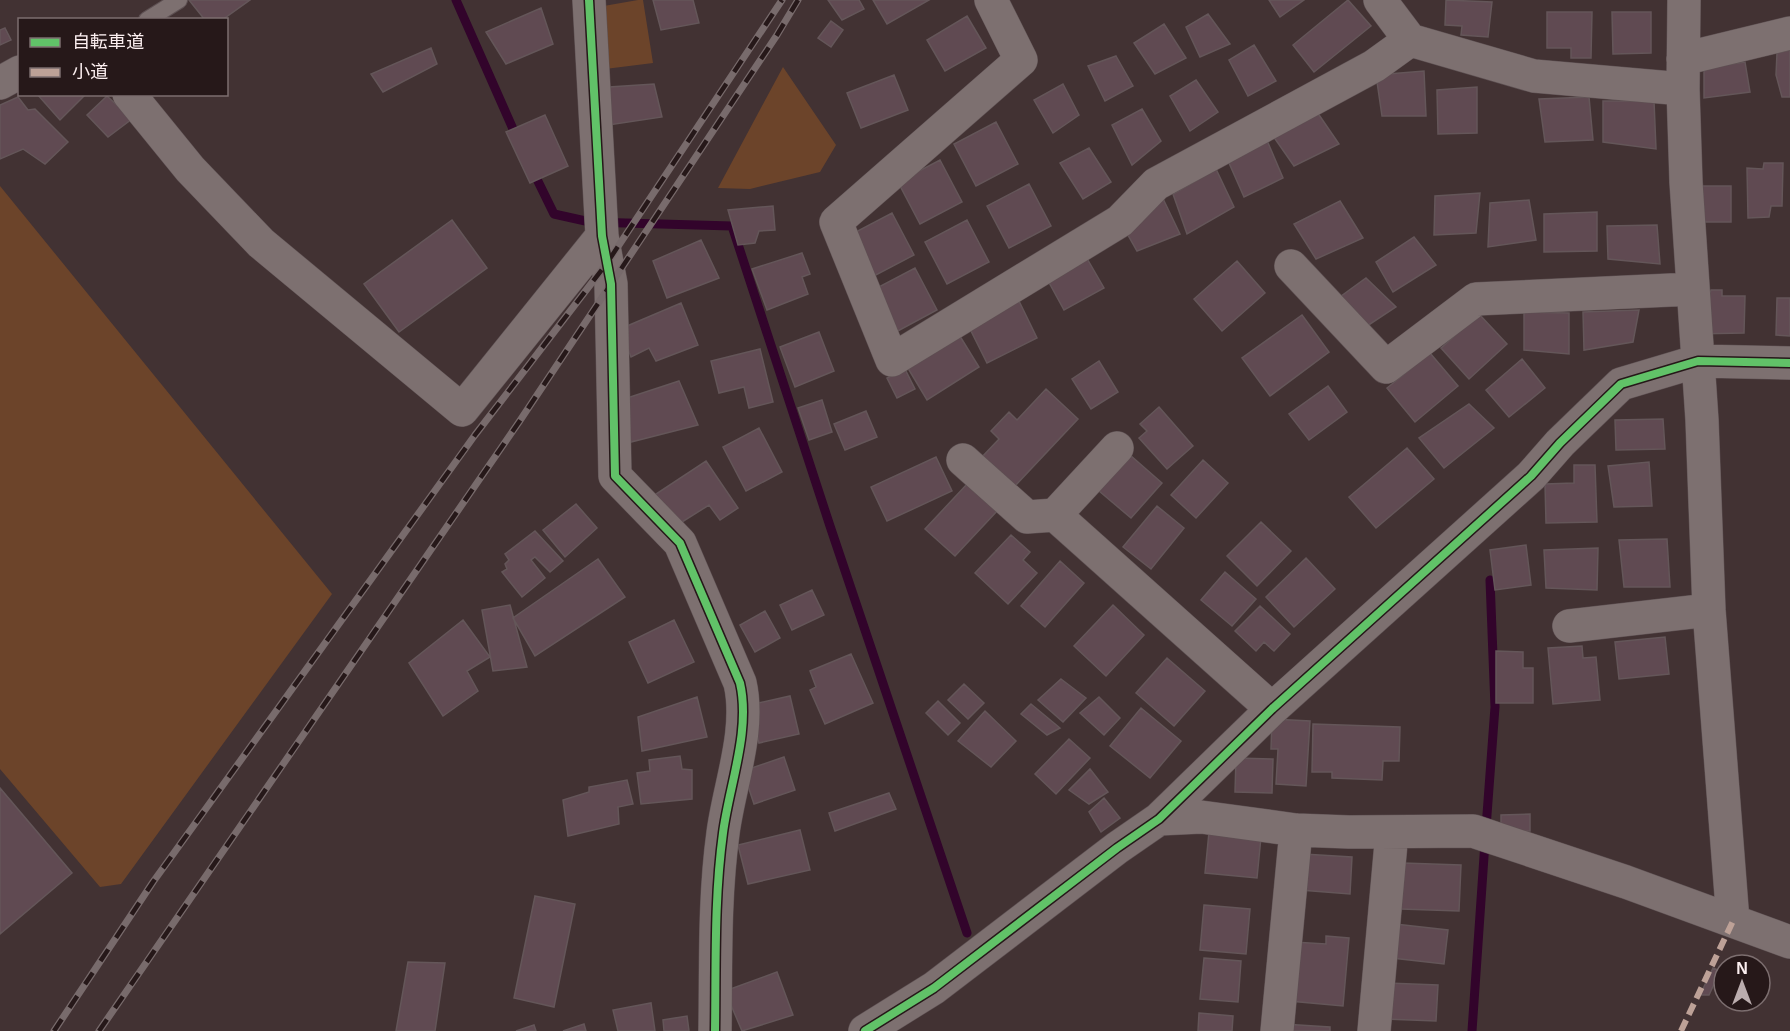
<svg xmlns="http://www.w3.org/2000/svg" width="1790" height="1031" font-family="Arial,'Noto Sans JP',sans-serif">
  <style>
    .green { fill: #6c442a }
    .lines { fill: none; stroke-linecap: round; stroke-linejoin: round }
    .stream { stroke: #32042b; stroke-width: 9 }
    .building { fill: #604a52; stroke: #645659; stroke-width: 1.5 }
    .service-casing { stroke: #5e5153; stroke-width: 18 }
    .minor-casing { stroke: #5e5153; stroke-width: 34 }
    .service { stroke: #7d7070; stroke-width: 16 }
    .minor { stroke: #7d7070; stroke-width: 33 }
    .rail-casing { stroke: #786b6c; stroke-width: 7 }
    .rail { stroke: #261819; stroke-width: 4.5; stroke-dasharray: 14; stroke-linecap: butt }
    .quiet { stroke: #bda197; stroke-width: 6; stroke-dasharray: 12 6; stroke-linecap: butt }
    .cycleway-casing { stroke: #261819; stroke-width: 11 }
    .cycleway { stroke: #61c268; stroke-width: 8 }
  </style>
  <rect width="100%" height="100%" fill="#423233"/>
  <path class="green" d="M638,0h5l10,63 -56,7 1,-63z
    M783,67l53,78 -16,27 -70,17 -32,-1z
    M0,186l332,408 -211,290 -21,3 -100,-118z"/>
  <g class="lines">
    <path class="stream" d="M456,0l61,138
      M532,169l22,45 36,8 142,4 98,300 137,407
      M1486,828l9,-121 -5,-127
      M1472,1031l13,-189"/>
  </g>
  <path class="building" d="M189,0h61l-28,20h-17z
    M653,0h40l6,23 -38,7z
    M828,0h31l5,9 -22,11z
    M873,0h56l-42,24z
    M1269,0h35l-24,17z
    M1348,0l23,26 -57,46 -21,-27z
    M1446,0l46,2 -4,35 -27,-2 1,-9 -17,-1z
    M541,8l12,36 -47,20 -20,-32z
    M1547,12h45l-1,46h-20v-10h-24z
    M1612,12h39v41l-38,1z
    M1208,14l22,30 -30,13 -14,-30z
    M967,16l19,32 -41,23 -18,-31z
    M831,21l12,9 -12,17 -13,-9z
    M1164,24l22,34 -31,16 -21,-31z
    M5,28l6,12 -11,5v-15z
    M1254,45l22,36 -28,15 -19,-36z
    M431,48l6,16 -54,28 -12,-18z
    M1790,50v47h-8l-6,-22 1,-22z
    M1116,56l17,30 -28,15 -17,-35z
    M1745,62l5,30 -46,6v-30z
    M1424,71l2,45h-44l-6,-41z
    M894,75l14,35 -47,18 -14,-35z
    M1196,80l22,32 -28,19 -20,-35z
    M654,84l8,33 -60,9 -8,-38z
    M1063,84l16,31 -26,18 -19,-33z
    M1477,87v46l-39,1 -1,-44z
    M37,94h49l-26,26z
    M107,96l25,23 -24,18 -21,-22z
    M18,97l10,13 7,-1 33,33 -23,22 -22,-15 -23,10v-54z
    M1589,97l4,43 -48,2 -6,-43z
    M1603,101h51l2,48 -53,-7z
    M1142,109l19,32 -29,24 -20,-40z
    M1315,109l24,35 -45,22 -21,-30z
    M545,115l23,51 -38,17 -24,-51z
    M996,122l22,42 -42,22 -22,-42z
    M1266,138l17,40 -39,19 -15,-34z
    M1089,148l22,34 -28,17 -23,-36z
    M940,160l22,42 -42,22 -22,-42z
    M1764,163h19l-1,43h-11l-2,11 -21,1 -1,-50 16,1z
    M1216,169l18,38 -47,27 -14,-40z
    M1029,184l22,42 -42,22 -22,-42z
    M1156,184l24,50 -43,17 -17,-30z
    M1694,186h37v36h-36z
    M1480,193l-4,40 -42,2 1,-39z
    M1529,200l7,40 -48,7 2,-44z
    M1340,201l23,37 -47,21 -22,-35z
    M773,206l2,24 -16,1 -4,12 -17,2 -10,-35z
    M1597,212v39l-53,1v-38z
    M892,213l22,42 -42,22 -22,-42z
    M452,220l35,48 -88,64 -35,-48z
    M967,220l22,42 -42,22 -22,-42z
    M1657,225l3,39 -52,-5 -1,-33z
    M1414,237l22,28 -43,27 -17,-30z
    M701,240l18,38 -52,20 -14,-37z
    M802,253l8,21 -8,3 6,17 -41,16 -15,-41z
    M1085,255l19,33 -40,22 -18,-33z
    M1237,261l28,32 -43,38 -28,-32z
    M915,268l22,42 -41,22 -23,-42z
    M1366,278l30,29 -41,27 -29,-27z
    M1711,290h11v6h23l-1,37 -51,1z
    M1777,298h13v38l-14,-1z
    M1019,301l18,37 -50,25 -18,-36z
    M681,303l17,42 -42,16 -7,-13 -18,9 -11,-28z
    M1639,310l-6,32 -49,8 -1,-38z
    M1524,312l45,1v41l-45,-4z
    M1479,314l28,30 -38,35 -28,-31z
    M1302,315l27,37 -59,44 -28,-38z
    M819,332l15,39 -39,16 -15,-40z
    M958,333l21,34 -52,33 -21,-35z
    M760,349l13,53 -24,6 -5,-21 -25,6 -8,-32z
    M1430,353l28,33 -43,36 -28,-34z
    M1522,359l23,29 -36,29 -23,-27z
    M1099,361l19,31 -27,17 -19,-30z
    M905,369l10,20 -18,9 -10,-20z
    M679,381l19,44 -67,17 -13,-41z
    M1328,386l19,26 -38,28 -20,-26z
    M1046,389l32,30 -65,69 -32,-30 18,-19 -8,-8 18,-19 8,8z
    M822,400l10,32 -23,8 -11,-32z
    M1469,404l25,24 -50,40 -25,-30z
    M1159,407l34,39 -26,23 -28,-31 8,-7 -7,-7z
    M866,411l11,26 -32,13 -11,-26z
    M1663,419l2,30 -49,1 -1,-30z
    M759,428l23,44 -36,19 -23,-44z
    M1407,448l27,31 -58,49 -27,-31z
    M1130,455l32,28 -31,35 -32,-27z
    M936,457l16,34 -65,30 -16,-34z
    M1203,460l25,23 -32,35 -25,-23z
    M706,461l32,47 -18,12 -11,-15 -38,24 -21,-31z
    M1649,462l3,44 -38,1 -6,-41z
    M1574,465h21l2,57 -51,1 -1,-39 29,-1z
    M968,483l30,27 -43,46 -30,-27z
    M576,504l21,24 -32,29 -22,-27z
    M1157,506l27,22 -33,41 -28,-22z
    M1261,522l30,29 -34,35 -30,-30z
    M535,531l28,30 -13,11 -15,-15 -4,3 14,18 -23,19 -20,-25 5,-3 -2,-5 4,-4 -4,-6z
    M1011,535l19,17 -7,8 14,13 -29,31 -33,-31z
    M1667,539l3,48h-46l-5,-47z
    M1526,545l5,40 -36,5 -5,-40z
    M1598,548l-1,42 -51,-2 -2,-38z
    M1306,558l29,31 -41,38 -28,-30z
    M598,559l27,38 -90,59 -22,-38z
    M1060,561l24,22 -39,44 -24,-21z
    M1225,572l31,27 -24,27 -31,-26z
    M812,590l12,25 -32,15 -12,-25z
    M510,605l17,62 -34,4 -11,-61z
    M1113,605l31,30 -38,41 -32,-30z
    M1260,606l30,28 -16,17 -10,-9 -8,9 -21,-20z
    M765,611l15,27 -25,14 -15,-27z
    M463,620l27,37 -23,14 11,20 -35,25 -34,-53z
    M674,620l20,42 -46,21 -19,-41z
    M1665,637l4,37 -50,5 -4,-37z
    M1582,646l1,12 13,-1 4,43 -47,4 -5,-56z
    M1496,651l27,1v16h10v35h-37z
    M851,654l22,49 -48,21 -15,-34 6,-3 -6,-16z
    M1167,658l38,33 -31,35 -38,-33z
    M1061,679l25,19 -23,24 -25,-22z
    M964,684l20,19 -16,16 -20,-19z
    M790,696l9,38 -40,9 -10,-38z
    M697,697l10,40 -65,14 -4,-34z
    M1099,697l21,21 -16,17 -24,-22z
    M938,701l22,22 -12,12 -22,-22z
    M1031,704l29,24 -13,7 -26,-21z
    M1141,708l40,33 -31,37 -40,-32z
    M985,711l31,30 -25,26 -33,-26z
    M1272,719l38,2 -4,65 -30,-2 2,-35h-7z
    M1313,724l87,3 -1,34h-16l-1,19 -50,-2v-6h-20z
    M1069,739l21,19 -34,36 -21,-20z
    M680,756l2,13 10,1v29l-51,5 -4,-31 13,-2 -1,-11z
    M784,757l11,33 -41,14 -11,-33z
    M1236,758l37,1 -1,34 -37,-1z
    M1090,769l18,23 -19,12 -20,-14z
    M627,780l6,24 -15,3 1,17 -51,12 -5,-36 26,-8v-5z
    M0,788l72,85 -72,61z
    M889,793l7,16 -61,22 -6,-18z
    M1104,798l16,20 -19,14 -12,-20z
    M1530,814v17l-29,1v-17z
    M800,830l10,40 -62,14 -10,-39z
    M1209,832l52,5 -4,41 -52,-5z
    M1303,854l49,3 -2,37 -50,-4z
    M1403,863l58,2 -2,46 -58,-2z
    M535,896l40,8 -21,103 -40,-9z
    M1204,905l46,4 -4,45 -46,-4z
    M1395,924l53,6 -4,34 -52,-6z
    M1326,936l23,2 -6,68 -54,-5 5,-59 32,2z
    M1204,958l37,3 -3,41 -38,-3z
    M408,962l37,1 -10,68h-39z
    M1713,968l7,3 -11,24h-9z
    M777,972l16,43 -51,16 -17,-40z
    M1387,983l51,2 -2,36 -51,-2z
    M651,1003l4,28h-37l-5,-21z
    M1199,1013l34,3 -1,15h-34z
    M687,1016l2,15h-25l-1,-11z
    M584,1024l2,7h-23z
    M1283,1024l47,3v4h-47z
    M534,1025l2,6h-20z"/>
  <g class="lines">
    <g class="service-casing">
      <path id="service" d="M147,20l32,-20"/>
    </g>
    <g class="minor-casing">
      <path id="minor" d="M589,0l13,236 9,48 4,192 65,67 60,140c11,48 -11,103 -17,150 -9,66 -7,132 -8,198
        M991,0l30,60 -185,162 56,138 228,-139 36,-37 218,-118 36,-26
        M1380,0l30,40 124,36 149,13
        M1684,0l-1,89 3,93 16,238 7,190 24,311
        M1683,59l107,-26
        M0,83l20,-11
        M129,94l61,75 71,74 201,167 140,-174
        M1291,266l95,101 90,-68 217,-10
        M963,460l64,57 28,-2 217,194
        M1055,515l62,-67
        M1569,626l140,-16
        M1159,819l42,-2 95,13 53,2 124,-1 153,51 164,60
        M865,1031l69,-43 183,-140 42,-29 113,-110 259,-233 29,-33 61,-59 77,-23 92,2
        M1277,1031l19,-201
        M1374,1031l18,-199"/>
    </g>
    <use href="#service" class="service"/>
    <use href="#minor" class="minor"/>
    <g class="rail-casing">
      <path id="rail" d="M54,1031l99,-149 322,-447 132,-172 175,-263
        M99,1031l420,-609 258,-387 21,-35"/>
    </g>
    <use href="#rail" class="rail"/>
    <path class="quiet" d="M1681,1031l52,-110"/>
    <g class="cycleway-casing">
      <path id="cycleway" d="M589,0l13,236 9,48 4,192 65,67 60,140c11,48 -11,103 -17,150 -9,66 -7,132 -8,198
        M865,1031l69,-43 183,-140 42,-29 113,-110 259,-233 29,-33 61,-59 77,-23 92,2"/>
    </g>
    <use href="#cycleway" class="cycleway"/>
  </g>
  <rect x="18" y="18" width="210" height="78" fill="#261819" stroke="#7c6e6f" stroke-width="1.5"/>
  <rect x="30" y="38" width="30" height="9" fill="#61c268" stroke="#7c6e6f" stroke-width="1.5"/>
  <text x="72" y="48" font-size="18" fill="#fceff0">自転車道</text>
  <rect x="30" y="68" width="30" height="9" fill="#bda197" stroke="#7c6e6f" stroke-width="1.5"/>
  <text x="72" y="78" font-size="18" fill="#fceff0">小道</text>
  <g transform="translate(1742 983)"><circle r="28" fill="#261819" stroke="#7c6e6f" stroke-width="1.5"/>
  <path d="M0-4.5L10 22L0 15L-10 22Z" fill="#bbadae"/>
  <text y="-9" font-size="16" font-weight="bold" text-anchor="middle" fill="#fceff0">N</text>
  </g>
</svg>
